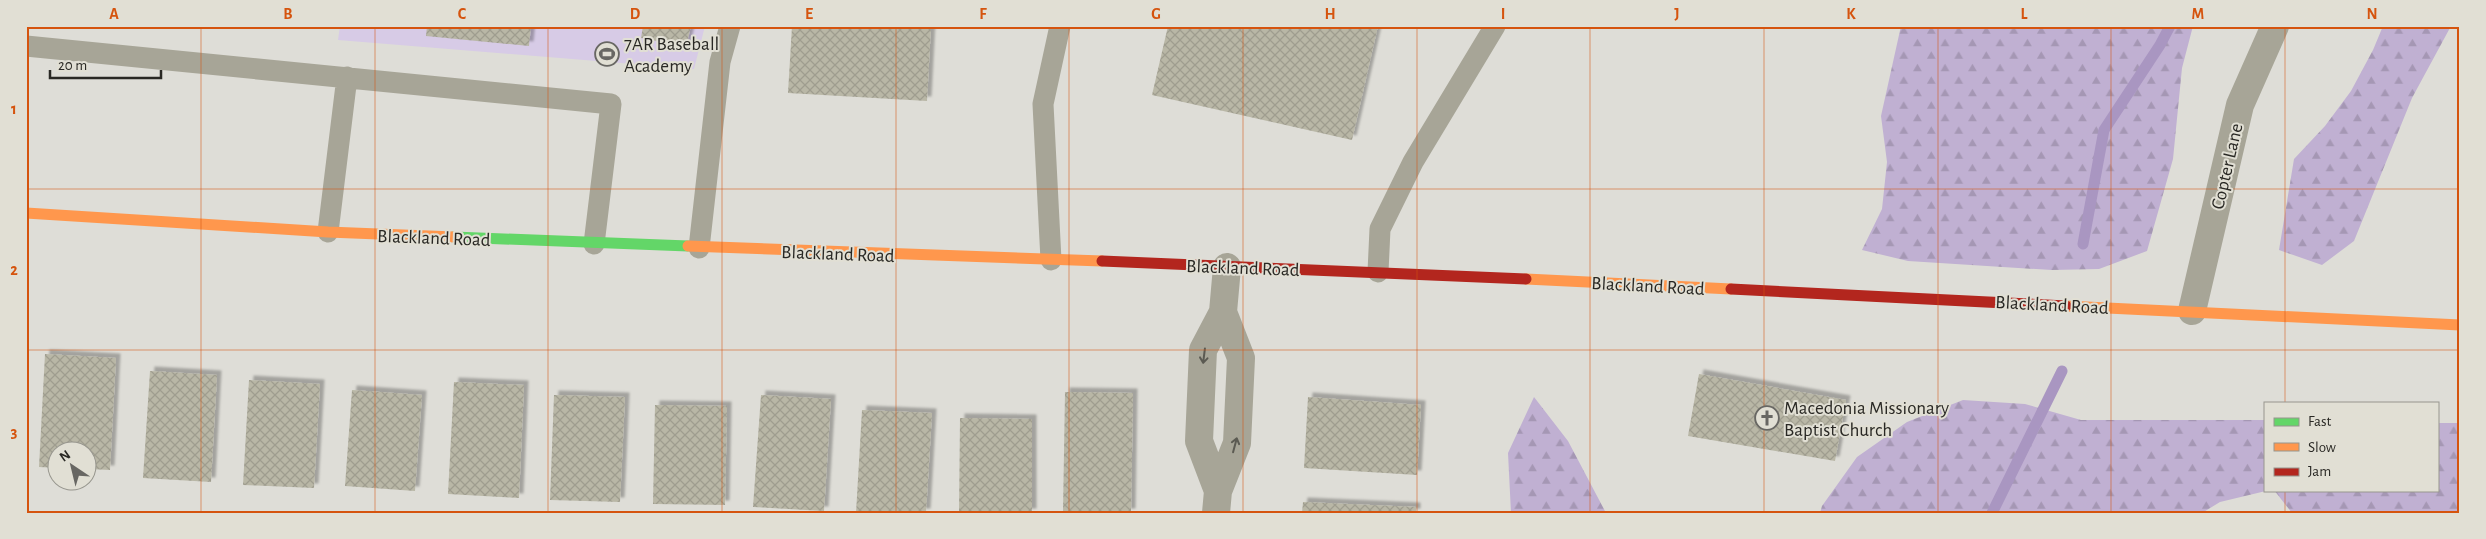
<svg xmlns="http://www.w3.org/2000/svg" width="2486" height="539" font-family="'Alegreya Sans',sans-serif">
  <style>
    .forest { fill: url(#forest-firs) }
    .pitch { fill: #d7cbe6 }
    .lines { fill: none; stroke-linecap: round; stroke-linejoin: round }
    .stream { stroke: #a996c1; stroke-width: 11 }
    .building { fill: url(#building-cross-hatch); filter: url(#shadow) }
    .lane { stroke: #a7a597; stroke-width: 21 }
    .street { stroke: #a7a597; stroke-width: 28 }
    .fast { stroke: #63d668; stroke-width: 11 }
    .slow { stroke: #ff974d; stroke-width: 11 }
    .jam { stroke: #b3261e; stroke-width: 11 }
    .oneway { stroke: #5b5a52 }
    .grid { fill: none; stroke: #d5540e; stroke-width: 1; stroke-opacity: 0.55 }
    .labels { text-anchor: middle; stroke-width: 4; stroke-linejoin: round; paint-order: stroke }
    .poi-label { font-size: 19px; fill: #292824; stroke: #e1dfd4; text-anchor: start }
    .street-label { font-size: 19px; fill: #292824; stroke: #e1dfd4 }
    .neatline { fill: none; stroke: #d5540e; stroke-width: 2 }
    .grid-label { font-size: 16px; text-anchor: middle; font-weight: bold; fill: #d5540e }
  </style>
  <defs>
    <pattern id="forest-firs" width="22" height="20" patternUnits="userSpaceOnUse" patternTransform="scale(1.25)"><rect width="22" height="20" fill="#c0b0d2"/><path d="M5 1l3.5 6h-7zM16 11l3.5 6h-7z" fill="#a597b4"/></pattern>
    <pattern id="building-cross-hatch" width="8" height="8" patternUnits="userSpaceOnUse" patternTransform="scale(1.25)"><rect width="8" height="8" fill="#b9b7a6"/><path d="M0 0l8 8M0 8l8-8" fill="none" stroke="#9f9d8f"/></pattern>
    <filter id="shadow"><feDropShadow dx="4.5" dy="-4.5" stdDeviation="1" flood-color="#0004"/></filter>
  </defs>
  <rect width="100%" height="100%" fill="#deddd7"/>
  <path class="forest" d="M1901,26h292l-11,42 -9,91 -26,92 -48,18 -47,1 -144,-9 -46,-11 20,-41 5,-47 -6,-46z
    M2383,26h68l-39,72 -58,143 -32,24 -43,-15 15,-91 31,-33 26,-35 22,-41z
    M1534,397l34,44 38,72h-95l-3,-60z
    M1963,400l62,4 56,16h184v70h5l-50,12 -18,11h-382l2,-7 35,-49 50,-35z
    M2437,423h23v90h-168l-18,-23h163z"/>
  <path class="pitch" d="M340,26h365l-11,43 -356,-29z"/>
  <g class="lines">
    <path class="stream" d="M2083,244l21,-114 56,-85 10,-19
      M1992,513l70,-142"/>
  </g>
  <path class="building" d="M427,26h104l-2,20 -103,-10z
    M643,26h48l-5,21 -45,-9z
    M792,26h139l-4,75 -139,-8z
    M1168,26h210l-26,114 -200,-45z
    M45,354l71,4 -6,112 -22,-1v-17h-30v16l-19,-1z
    M150,371l67,4 -6,107 -68,-4z
    M1699,374l147,26 -11,61 -147,-25z
    M249,380l71,4 -6,104 -71,-3z
    M454,382l70,3 -5,113 -71,-4z
    M352,390l70,5 -7,96 -70,-5z
    M1065,392l68,1 -2,120h-68z
    M554,395l71,2 -5,105 -70,-2z
    M761,395l70,4 -7,112 -71,-4z
    M1308,397l113,8 -4,70 -113,-7z
    M655,405l72,1 -2,99 -72,-1z
    M862,410l70,3 -6,100h-70z
    M960,418l72,1v94h-73z
    M1303,502l113,5v6h-114z"/>
  <g class="lines">
    <path class="lane" d="M26,46l585,58 -17,140
      M328,232l19,-155
      M699,248l21,-186 10,-36
      M1051,260l-8,-156 17,-78
      M1378,272l2,-43 33,-67 82,-136"/>
    <path class="street" d="M2192,311l48,-206 35,-79
      M1218,491l-19,-50 4,-91 20,-38 4,-45
      M1216,513l2,-22 19,-48 4,-85 -18,-46"/>
    <path class="fast" d="M454,237l234,9"/>
    <path class="slow" d="M26,213l302,19 126,5
      M688,246l414,15
      M1526,279l205,10
      M2066,306l394,19"/>
    <path class="jam" d="M1102,261l424,18
      M1731,289l335,17"/>
  </g>
  <defs><path id="oneway-shaft" d="M-6 0H5M1.5-3L5.5 0L1.5 3" fill="none" stroke-width="1.6" stroke-linecap="round" stroke-linejoin="round" transform="scale(1.25)"/></defs>
  <g class="oneway">
    <use href="#oneway-shaft" transform="translate(1204 356) rotate(97)"/>
    <use href="#oneway-shaft" transform="translate(1235 445) rotate(-75)"/>
  </g>
  <path class="grid" d="M201,26v487M375,26v487M548,26v487M722,26v487M896,26v487M1069,26v487M1243,26v487M1417,26v487M1590,26v487M1764,26v487M1938,26v487M2111,26v487M2285,26v377M26,189h2434M26,350h2434M2285,490v23"/>
  <defs>
    <g id="stadium-ring" transform="scale(1.25)"><circle r="9.5" fill="#e1dfd4" stroke="#686763" stroke-width="1.5"/><path d="M0-5a6.5 5 0 1 0 0 10a6.5 5 0 1 0 0-10ZM-3.5-1.8h7v3.6h-7Z" fill="#686763"/></g>
    <g id="church-ring" transform="scale(1.25)"><circle r="9.5" fill="#e1dfd4" stroke="#686763" stroke-width="1.5"/><path d="M-1.2-6h2.4v3.5h3.3v2.4h-3.3V6h-2.4V-.1h-3.3v-2.4h3.3Z" fill="#686763"/></g>
  </defs>
  <g fill-rule="evenodd">
    <use href="#stadium-ring" x="607" y="54"/>
    <use href="#church-ring" x="1767" y="418"/>
  </g>
  <g class="labels">
    <g class="poi-label">
      <text x="624" y="50">7AR Baseball<tspan x="624" dy="22">Academy</tspan></text>
      <text x="1784" y="414">Macedonia Missionary<tspan x="1784" dy="22">Baptist Church</tspan></text>
    </g>
    <g class="street-label">
      <text transform="translate(2226 166) rotate(-77)" y="7">Copter Lane</text>
      <text transform="translate(434 237) rotate(2)" y="7">Blackland Road</text>
      <text transform="translate(838 253) rotate(2)" y="7">Blackland Road</text>
      <text transform="translate(1243 267) rotate(2)" y="7">Blackland Road</text>
      <text transform="translate(1648 285) rotate(3)" y="7">Blackland Road</text>
      <text transform="translate(2052 304) rotate(3)" y="7">Blackland Road</text>
    </g>
  </g>
  <rect width="2486" height="539" fill="none" stroke="#e1dfd4" stroke-width="55"/>
  <rect x="2264" y="402" width="175" height="90" fill="#e1dfd4" stroke="#97968e"/>
  <rect x="2274" y="418" width="25" height="8" fill="#63d668" stroke="#97968e"/>
  <text x="2308" y="426" font-size="15" fill="#292824">Fast</text>
  <rect x="2274" y="443" width="25" height="8" fill="#ff974d" stroke="#97968e"/>
  <text x="2308" y="452" font-size="15" fill="#292824">Slow</text>
  <rect x="2274" y="468" width="25" height="8" fill="#b3261e" stroke="#97968e"/>
  <text x="2308" y="476" font-size="15" fill="#292824">Jam</text>
  <g transform="translate(72 466) rotate(325)"><circle r="24" fill="#e1dfd4" stroke="#97968e"/>
  <path d="M0-4L9 19L0 12L-9 19Z" fill="#686763"/>
  <text y="-8" font-size="14" font-weight="bold" text-anchor="middle" fill="#292824">N</text>
  </g>
  <path d="M50 70v8h111v-8" fill="none" stroke="#292824" stroke-width="2.5"/>
  <text x="58" y="70" font-size="15" fill="#292824" stroke="#e1dfd4" stroke-width="4" paint-order="stroke">20 m</text>
  <rect x="28" y="28" width="2430" height="484" class="neatline"/>
  <g class="grid-label">
    <text x="114" y="19">A</text>
    <text x="288" y="19">B</text>
    <text x="462" y="19">C</text>
    <text x="635" y="19">D</text>
    <text x="809" y="19">E</text>
    <text x="983" y="19">F</text>
    <text x="1156" y="19">G</text>
    <text x="1330" y="19">H</text>
    <text x="1503" y="19">I</text>
    <text x="1677" y="19">J</text>
    <text x="1851" y="19">K</text>
    <text x="2024" y="19">L</text>
    <text x="2198" y="19">M</text>
    <text x="2372" y="19">N</text>
    <text x="14" y="114">1</text>
    <text x="14" y="275">2</text>
    <text x="14" y="437">3</text>
  </g>
</svg>
